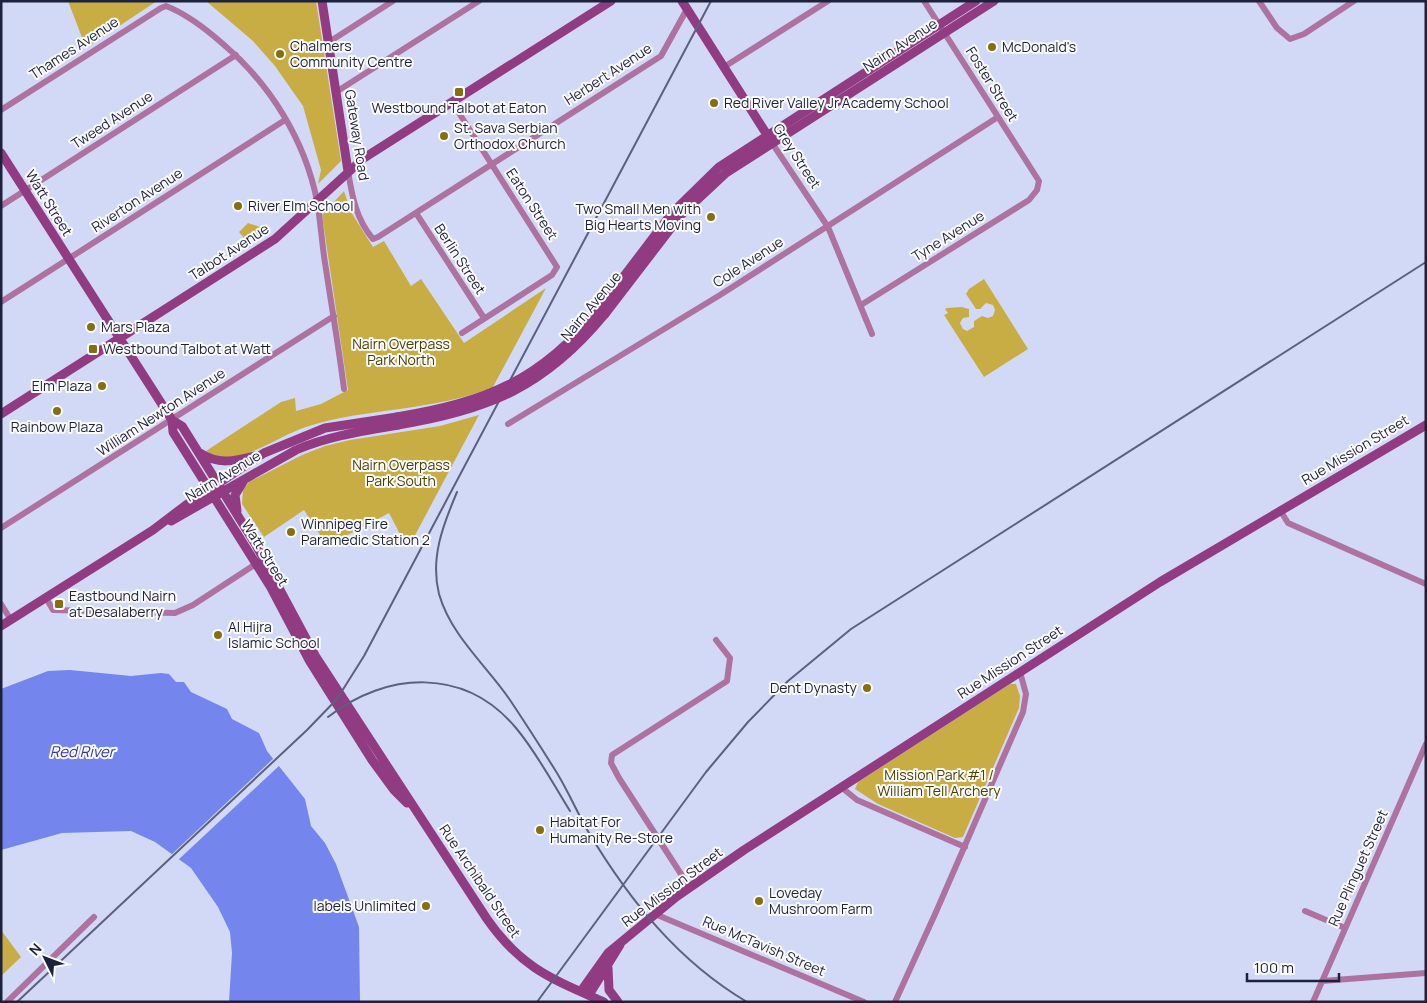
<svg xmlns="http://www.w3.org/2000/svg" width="1427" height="1003" font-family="Manrope,sans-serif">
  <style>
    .green { fill: #c8ad44 }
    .water { fill: #7485ee }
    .pier { fill: #d2d9f6 }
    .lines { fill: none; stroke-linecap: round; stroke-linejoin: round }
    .street { stroke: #ad72a0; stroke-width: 6 }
    .secondary { stroke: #913b83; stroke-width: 9 }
    .rail { stroke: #5b607c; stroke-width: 2 }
    .secondary-bridge { stroke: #913b83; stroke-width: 9 }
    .poi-dot { fill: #856f0e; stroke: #fbfbfb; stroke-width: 2 }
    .labels { text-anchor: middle; stroke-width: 4; stroke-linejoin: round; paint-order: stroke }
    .street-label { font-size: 14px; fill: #1d213c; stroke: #fbfbfb }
    .poi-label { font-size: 14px; fill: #1d213c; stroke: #fbfbfb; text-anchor: start }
    .park-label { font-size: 14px; fill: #4d4003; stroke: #fbfbfb }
    .water-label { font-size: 15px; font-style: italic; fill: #3434ac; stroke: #fbfbfb }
  </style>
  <rect width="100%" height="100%" fill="#d2d9f6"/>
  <path class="green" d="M68,1h89l-71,47z
    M206,1h110l25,160 -23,23 3,-14 -18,-64 -28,-40 -22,-25z
    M344,191l7,21 22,35 11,-6 27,45 10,-7 43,64 82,-55 -53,99c-60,25 -126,20 -187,40 -29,9 -71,44 -100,24l75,-49 14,-4 1,13 25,-7 27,-14 -26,-175z
    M248,223l12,4 3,4 -2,5 -17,2 -5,-6z
    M984,279l44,70 -44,28 -40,-62 4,-2 -3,-4 2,-1 15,-1 7,2v8l-6,1 -3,5 3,6 4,2 7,-4v-6l8,-5 6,2 5,-2 2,-6 -2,-5 -7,-2 -6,6h-4l-10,-15 3,-5z
    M479,415l-66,124 -10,1 -14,-27 -62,33 -23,-36 -40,27 -22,-33 1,-14 6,-8 53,-27 23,-9 25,-6 90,-14z
    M1010,684h6l4,12 -1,12 -56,129 -8,1 -77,-34 -23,-15 3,-7z
    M1,930l20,27 -20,19z"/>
  <path class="water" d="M70,670l61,6 30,-3 8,1 7,8h8l7,10 36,17 5,10 27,14 8,18 38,48 6,27 14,17 11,21 23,63 1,75h-131l3,-49 -2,-21 -12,-25 -27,-39 -36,-26 -24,-11 -69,2 -61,17v-161l47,-18z"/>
  <path class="pier" d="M275,757l6,7 -104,97 -7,-5z"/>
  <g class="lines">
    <path class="street" d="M1259,1l18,27 13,11 14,-5 50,-33
      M329,42l64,-41
      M724,67l104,-66
      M336,92l143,-91
      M452,102l105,165 -5,8 -90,58
      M1,110l160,-102 5,-2c21,8 40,23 57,38 47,40 82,96 94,157 4,23 5,46 9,68 6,40 13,80 18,120
      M772,143l56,84 44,107
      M348,171c4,25 8,48 25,68l5,-2 283,-181 26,-47
      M1,206l235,-151
      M416,213l68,105
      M1,302l284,-182
      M861,305l168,-105 8,-10 2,-9 -115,-180
      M508,424l212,-129 278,-178
      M1280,510l8,13 138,61
      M1,528l333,-212
      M46,598l7,12 122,3 18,-8 66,-43
      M1,604l10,16
      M841,787l16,13 108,47
      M690,888l-71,-110 -8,-15 1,-8 115,-74 3,-23 -14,-18
      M1305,911l40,17
      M655,914l209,88
      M1322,981l104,-8
      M7,1002l87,-85
      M895,1002l41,-90 87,-200 3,-18 -6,-22
      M1313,1002l113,-258"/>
    <path class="secondary" d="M322,1l26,170
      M682,1l87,137
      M1,153l171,267 10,6 74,119 60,112 171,262c34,49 65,60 117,83
      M599,309l73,-96 47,-46 257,-166
      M605,314l76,-99 45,-42 268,-172
      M1,414l274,-175 89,-81 247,-157
      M172,420l1,12 97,154 39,74 63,100 22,30 13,13
      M200,453c18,12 35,8 54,3
      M237,511l-2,-16 8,-13
      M171,521l125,-71c32,-14 67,-19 102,-25
      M1,626l152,-96 33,-25 78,-52 61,-25 72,-11
      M608,968l1,22 9,12
      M581,991l27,-38 68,-56 68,-47 416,-268 266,-157
      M589,995l31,-50"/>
    <path class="rail" d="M457,492c-14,33 -27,66 -18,102 12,42 48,72 71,106 16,24 32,49 47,73 12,20 21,41 32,60 41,68 89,128 158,169
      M328,717c59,-46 137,-50 188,11 21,25 37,56 54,83
      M17,1002l290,-272 30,-31 27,-43 347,-655
      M537,1002l169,-230 42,-50 40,-41 63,-52 575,-367"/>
    <path class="secondary-bridge" d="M397,417c89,-15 143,-36 202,-108
      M398,425c91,-15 147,-38 207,-111"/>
  </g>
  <g class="poi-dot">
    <circle cx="992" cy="47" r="5"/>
    <circle cx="280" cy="54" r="5"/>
    <rect x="454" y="87" width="10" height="10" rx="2.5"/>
    <circle cx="714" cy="103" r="5"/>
    <circle cx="444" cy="136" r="5"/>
    <circle cx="238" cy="206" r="5"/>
    <circle cx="711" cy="217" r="5"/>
    <circle cx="91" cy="327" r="5"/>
    <rect x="88" y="344" width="10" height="10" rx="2.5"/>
    <circle cx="102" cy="386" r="5"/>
    <circle cx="57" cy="411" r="5"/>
    <circle cx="291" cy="532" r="5"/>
    <rect x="54" y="599" width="10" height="10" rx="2.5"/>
    <circle cx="218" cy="635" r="5"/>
    <circle cx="867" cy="688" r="5"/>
    <circle cx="540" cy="830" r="5"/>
    <circle cx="759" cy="901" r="5"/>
    <circle cx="426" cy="906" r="5"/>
  </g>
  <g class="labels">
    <g class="street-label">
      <text transform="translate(900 45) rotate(-33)" y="5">Nairn Avenue</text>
      <text transform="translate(74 48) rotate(-33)" y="5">Thames Avenue</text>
      <text transform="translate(608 74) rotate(-33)" y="5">Herbert Avenue</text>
      <text transform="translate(992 84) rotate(58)" y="5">Foster Street</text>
      <text transform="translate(112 120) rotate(-33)" y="5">Tweed Avenue</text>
      <text transform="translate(357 135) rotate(81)" y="5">Gateway Road</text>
      <text transform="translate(797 156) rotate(57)" y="5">Grey Street</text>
      <text transform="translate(137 200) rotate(-33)" y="5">Riverton Avenue</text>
      <text transform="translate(49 203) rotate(58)" y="5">Watt Street</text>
      <text transform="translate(532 204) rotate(57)" y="5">Eaton Street</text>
      <text transform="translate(948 236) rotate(-32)" y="5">Tyne Avenue</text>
      <text transform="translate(229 252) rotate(-33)" y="5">Talbot Avenue</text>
      <text transform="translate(460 259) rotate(57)" y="5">Berlin Street</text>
      <text transform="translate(748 262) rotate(-33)" y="5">Cole Avenue</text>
      <text transform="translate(591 306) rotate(-50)" y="5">Nairn Avenue</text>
      <text transform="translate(161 412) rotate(-33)" y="5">William Newton Avenue</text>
      <text transform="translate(1355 450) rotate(-31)" y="5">Rue Mission Street</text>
      <text transform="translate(223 476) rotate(-31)" y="5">Nairn Avenue</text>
      <text transform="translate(265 553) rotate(58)" y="5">Watt Street</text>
      <text transform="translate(1010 662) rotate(-33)" y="5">Rue Mission Street</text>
      <text transform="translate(1358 868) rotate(-66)" y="5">Rue Plinguet Street</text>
      <text transform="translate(480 881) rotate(56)" y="5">Rue Archibald Street</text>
      <text transform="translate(672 887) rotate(-37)" y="5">Rue Mission Street</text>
      <text transform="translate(764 946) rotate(23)" y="5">Rue McTavish Street</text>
    </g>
    <g class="poi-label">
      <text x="290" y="51">Chalmers<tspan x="290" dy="16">Community Centre</tspan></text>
      <text x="1002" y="52">McDonald's</text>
      <text x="724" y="108">Red River Valley Jr Academy School</text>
      <text x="459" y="113" text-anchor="middle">Westbound Talbot at Eaton</text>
      <text x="454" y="133">St. Sava Serbian<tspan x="454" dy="16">Orthodox Church</tspan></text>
      <text x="248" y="211">River Elm School</text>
      <text x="701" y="214" text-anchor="end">Two Small Men with<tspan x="701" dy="16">Big Hearts Moving</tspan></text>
      <text x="101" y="332">Mars Plaza</text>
      <text x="103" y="354">Westbound Talbot at Watt</text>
      <text x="92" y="391" text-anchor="end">Elm Plaza</text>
      <text x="57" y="432" text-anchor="middle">Rainbow Plaza</text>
      <text x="301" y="529">Winnipeg Fire<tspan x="301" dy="16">Paramedic Station 2</tspan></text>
      <text x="69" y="601">Eastbound Nairn<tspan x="69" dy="16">at Desalaberry</tspan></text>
      <text x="228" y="632">Al Hijra<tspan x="228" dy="16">Islamic School</tspan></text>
      <text x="857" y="693" text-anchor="end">Dent Dynasty</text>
      <text x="550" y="827">Habitat For<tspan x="550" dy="16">Humanity Re-Store</tspan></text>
      <text x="769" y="898">Loveday<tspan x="769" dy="16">Mushroom Farm</tspan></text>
      <text x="416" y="911" text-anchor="end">labels Unlimited</text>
    </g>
    <g class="park-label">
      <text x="401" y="349">Nairn Overpass<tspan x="401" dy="16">Park North</tspan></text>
      <text x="401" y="470">Nairn Overpass<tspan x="401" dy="16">Park South</tspan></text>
      <text x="939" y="780">Mission Park #1 /<tspan x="939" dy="16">William Tell Archery</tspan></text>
    </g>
    <g class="water-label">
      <text x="82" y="757">Red River</text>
    </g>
  </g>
  <rect width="1427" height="1003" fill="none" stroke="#1d213c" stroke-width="5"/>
  <g transform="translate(45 958) rotate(312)" stroke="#fbfbfb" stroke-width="4" paint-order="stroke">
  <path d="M0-4L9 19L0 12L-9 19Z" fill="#1d213c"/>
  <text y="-8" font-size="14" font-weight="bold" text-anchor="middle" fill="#1d213c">N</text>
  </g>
  <path d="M1247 973v8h92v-8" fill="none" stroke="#1d213c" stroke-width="2.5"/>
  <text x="1254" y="973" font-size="15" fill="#1d213c" stroke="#fbfbfb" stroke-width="4" paint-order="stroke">100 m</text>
</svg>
